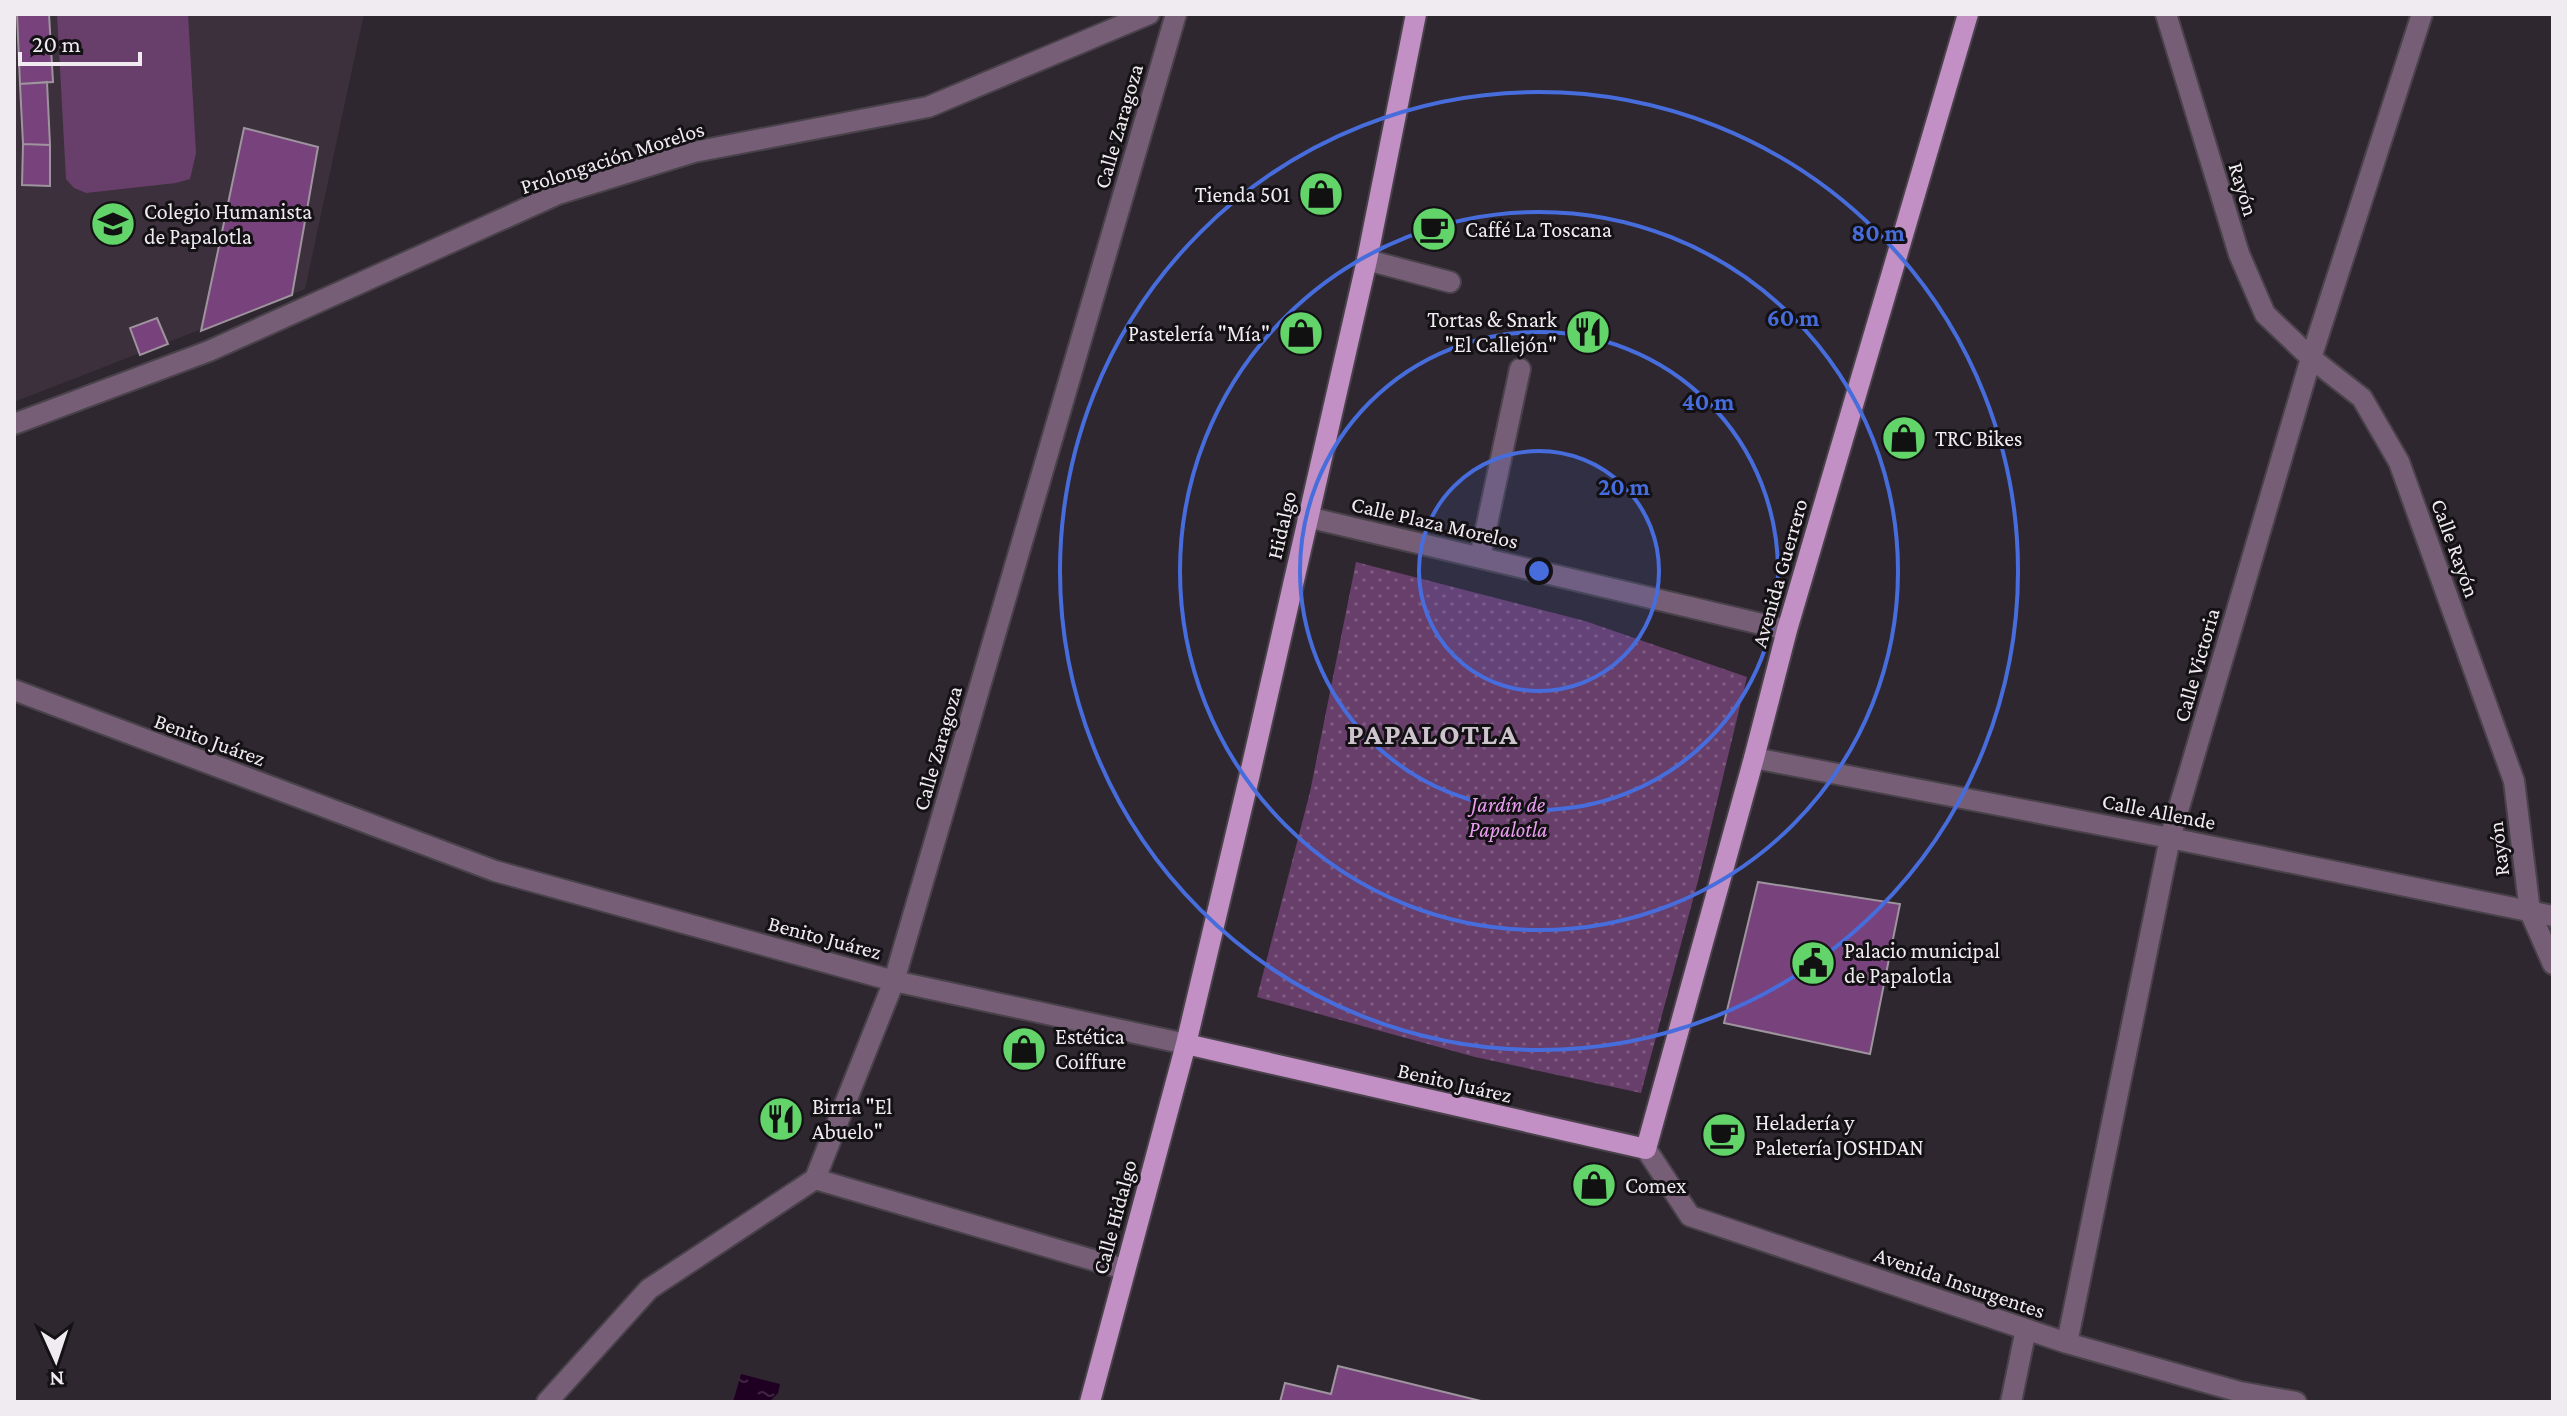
<svg xmlns="http://www.w3.org/2000/svg" width="2567" height="1416" font-family="'Crimson Pro',serif">
  <style>
    .built { fill: #3b303c }
    .park { fill: url(#park-dots) }
    .garden { fill: #683f6a }
    .water { fill: url(#water-ripples) }
    .building { fill: #78427c; stroke: #9d949d; stroke-width: 2 }
    .lines { fill: none; stroke-linecap: round; stroke-linejoin: round }
    .minor-casing { stroke: #49424a; stroke-width: 24 }
    .major-casing { stroke: #49424a; stroke-width: 24 }
    .minor { stroke: #765e77; stroke-width: 20 }
    .major { stroke: #c290c5; stroke-width: 20 }
    .ring { fill: none; stroke: #476ddd; stroke-width: 4 }
    .labels { text-anchor: middle; stroke-width: 6; stroke-linejoin: round; paint-order: stroke }
    .street-label { font-size: 22px; fill: #f0ebf0; stroke: #141115 }
    .poi-label { font-size: 22px; fill: #f0ebf0; stroke: #141115; text-anchor: start }
    .park-label { font-size: 22px; font-style: italic; fill: #eb9ef0; stroke: #141115 }
    .district-label { font-size: 30px; font-weight: bold; letter-spacing: 2px; fill: #cdc4ce; stroke: #141115 }
    .centre { fill: #476ddd; stroke: #141115; stroke-width: 4 }
    .ring-label { font-size: 24px; text-anchor: middle; font-weight: bold; fill: #476ddd; stroke: #141115; stroke-width: 6; stroke-linejoin: round; paint-order: stroke }
  </style>
  <defs>
    <pattern id="park-dots" width="8" height="8" patternUnits="userSpaceOnUse" patternTransform="scale(2)"><rect width="8" height="8" fill="#683f6a"/><path d="M2 2h.1M6 6h.1" fill="none" stroke="#7e5b80" stroke-width="1.8" stroke-linecap="round"/></pattern>
    <pattern id="water-ripples" width="26" height="14" patternUnits="userSpaceOnUse" patternTransform="scale(2)"><rect width="26" height="14" fill="#1f0022"/><path d="M2 4q2-2 4 0t4 0M15 11q2-2 4 0t4 0" fill="none" stroke="#402542"/></pattern>
  </defs>
  <rect width="100%" height="100%" fill="#2e272f"/>
  <path class="built" d="M14,14h350l-59,275 -291,113z"/>
  <path class="park" d="M1356,562l229,59 162,56 -48,200 -58,216 -166,-36 -218,-60 53,-205z"/>
  <path class="garden" d="M57,14h131l8,139 -6,26 -14,4 -90,10 -12,-5 -8,-9z"/>
  <path class="water" d="M741,1374l39,10 -2,9 -9,9h-36z"/>
  <path class="building" d="M17,14h32l4,68 -33,2z
    M47,82l3,63 -27,-1 -3,-60z
    M244,128l74,19 -26,148 -91,36z
    M23,144l27,1v41l-28,-1z
    M157,318l11,26 -28,11 -10,-27z
    M1758,882l142,22 -30,150 -146,-31z
    M1338,1366l147,36h-205l5,-19 46,11z"/>
  <g class="lines">
    <g class="minor-casing">
      <path id="minor" d="M2166,14l73,240 26,60 46,44 51,40 37,64 115,319 16,131 23,52
        M1367,260l83,22
        M14,424l195,-73 349,-157 136,-42 234,-45 221,-93
        M1307,517l480,113
        M1480,557l40,-188
        M14,690l481,181 399,110 292,63
        M1754,758l416,80 383,78
        M1646,1149l44,67 377,127 173,49 56,10
        M815,1179l79,-198 282,-967
        M815,1179l309,90
        M2067,1343l103,-505 141,-480 111,-344
        M547,1402l102,-113 166,-110
        M2011,1402l15,-73"/>
    </g>
    <g class="major-casing">
      <path id="major" d="M1186,1044l460,105 108,-391 33,-128 181,-616
        M1090,1402l96,-358 63,-266 118,-518 49,-246"/>
    </g>
    <use href="#minor" class="minor"/>
    <use href="#major" class="major"/>
  </g>
  <circle cx="1539" cy="571" r="120" fill="#476ddd" fill-opacity=".12"/>
  <g class="ring">
    <circle cx="1539" cy="571" r="120"/>
    <circle cx="1539" cy="571" r="239"/>
    <circle cx="1539" cy="571" r="359"/>
    <circle cx="1539" cy="571" r="479"/>
  </g>
  <defs>
    <g id="shop-disc" transform="scale(2.3)"><circle r="9.5" fill="#62d469" stroke="#141115"/><path d="M-5-2.5h2.3a2.7 3.5 0 0 1 5.4 0H5L5.5 6h-11ZM-1.5-2.5h3a1.5 2.3 0 0 0-3 0Z" fill="#111"/></g>
    <g id="school-disc" transform="scale(2.3)"><circle r="9.5" fill="#62d469" stroke="#141115"/><path d="M0-5L7-2L0 1L-7-2ZM-4 1L0 2.5L4 1V4Q0 6-4 4Z" fill="#111"/></g>
    <g id="cafe-disc" transform="scale(2.3)"><circle r="9.5" fill="#62d469" stroke="#141115"/><path d="M-5.5-4.5H6V0H3Q3 3.5 0 3.5H-2.5Q-5.5 3.5-5.5 0ZM3-3.2v2h1.7v-2ZM-6 4.5H4V6H-6Z" fill="#111"/></g>
    <g id="restaurant-disc" transform="scale(2.3)"><circle r="9.5" fill="#62d469" stroke="#141115"/><path d="M-5-6h1v4h1v-4h1v4h1v-4h1v5L-1.5 .5V6h-2V.5L-5-1ZM5-6V6H3V1.5H1.5Q1.5-4 5-6Z" fill="#111"/></g>
    <g id="civic-disc" transform="scale(2.3)"><circle r="9.5" fill="#62d469" stroke="#141115"/><path d="M-.6-6.5H3V-4.5H.6V-3L4-1V1h2V6H-6V1h2V-1L-.6-3ZM-1.2 2.5V6h2.4V2.5Z" fill="#111"/></g>
  </defs>
  <g fill-rule="evenodd">
    <use href="#shop-disc" x="1321" y="194"/>
    <use href="#school-disc" x="113" y="224"/>
    <use href="#cafe-disc" x="1434" y="229"/>
    <use href="#restaurant-disc" x="1588" y="332"/>
    <use href="#shop-disc" x="1301" y="333"/>
    <use href="#shop-disc" x="1904" y="438"/>
    <use href="#civic-disc" x="1813" y="963"/>
    <use href="#shop-disc" x="1024" y="1049"/>
    <use href="#restaurant-disc" x="781" y="1119"/>
    <use href="#cafe-disc" x="1724" y="1135"/>
    <use href="#shop-disc" x="1594" y="1185"/>
  </g>
  <g class="labels">
    <g class="street-label">
      <text transform="translate(1118 126) rotate(-74)" y="8">Calle Zaragoza</text>
      <text transform="translate(612 157) rotate(-18)" y="8">Prolongación Morelos</text>
      <text transform="translate(2244 189) rotate(73)" y="8">Rayón</text>
      <text transform="translate(1435 522) rotate(13)" y="8">Calle Plaza Morelos</text>
      <text transform="translate(1281 525) rotate(-77)" y="8">Hidalgo</text>
      <text transform="translate(2456 548) rotate(70)" y="8">Calle Rayón</text>
      <text transform="translate(1779 573) rotate(-74)" y="8">Avenida Guerrero</text>
      <text transform="translate(2196 665) rotate(-74)" y="8">Calle Victoria</text>
      <text transform="translate(210 739) rotate(20)" y="8">Benito Juárez</text>
      <text transform="translate(937 748) rotate(-74)" y="8">Calle Zaragoza</text>
      <text transform="translate(2159 811) rotate(11)" y="8">Calle Allende</text>
      <text transform="translate(2498 849) rotate(-97)" y="8">Rayón</text>
      <text transform="translate(825 937) rotate(15)" y="8">Benito Juárez</text>
      <text transform="translate(1455 1082) rotate(13)" y="8">Benito Juárez</text>
      <text transform="translate(1114 1217) rotate(-75)" y="8">Calle Hidalgo</text>
      <text transform="translate(1960 1282) rotate(19)" y="8">Avenida Insurgentes</text>
    </g>
    <g class="poi-label">
      <text x="1290" y="202" text-anchor="end">Tienda 501</text>
      <text x="144" y="219">Colegio Humanista<tspan x="144" dy="25">de Papalotla</tspan></text>
      <text x="1465" y="237">Caffé La Toscana</text>
      <text x="1557" y="327" text-anchor="end">Tortas &amp; Snark<tspan x="1557" dy="25">"El Callejón"</tspan></text>
      <text x="1270" y="341" text-anchor="end">Pastelería "Mía"</text>
      <text x="1935" y="446">TRC Bikes</text>
      <text x="1844" y="958">Palacio municipal<tspan x="1844" dy="25">de Papalotla</tspan></text>
      <text x="1055" y="1044">Estética<tspan x="1055" dy="25">Coiffure</tspan></text>
      <text x="812" y="1114">Birria "El<tspan x="812" dy="25">Abuelo"</tspan></text>
      <text x="1755" y="1130">Heladería y<tspan x="1755" dy="25">Paletería JOSHDAN</tspan></text>
      <text x="1625" y="1193">Comex</text>
    </g>
    <g class="park-label">
      <text x="1508" y="812">Jardín de<tspan x="1508" dy="25">Papalotla</tspan></text>
    </g>
    <g class="district-label">
      <text x="1433" y="744">PAPALOTLA</text>
    </g>
  </g>
  <circle cx="1539" cy="571" r="12" class="centre"/>
  <g class="ring-label">
    <text x="1878" y="241">80 m</text>
    <text x="1793" y="326">60 m</text>
    <text x="1708" y="410">40 m</text>
    <text x="1624" y="495">20 m</text>
  </g>
  <rect width="2567" height="1416" fill="none" stroke="#f0ebf0" stroke-width="32"/>
  <g transform="translate(56 1360) rotate(177)" stroke="#141115" stroke-width="6" paint-order="stroke">
  <path d="M0-6L14 30L0 20L-14 30Z" fill="#f0ebf0"/>
  <text y="-12" font-size="22" font-weight="bold" text-anchor="middle" fill="#f0ebf0">N</text>
  </g>
  <path d="M20 52v12h120v-12" fill="none" stroke="#f0ebf0" stroke-width="4"/>
  <text x="32" y="52" font-size="24" fill="#f0ebf0" stroke="#141115" stroke-width="6" paint-order="stroke">20 m</text>
</svg>
